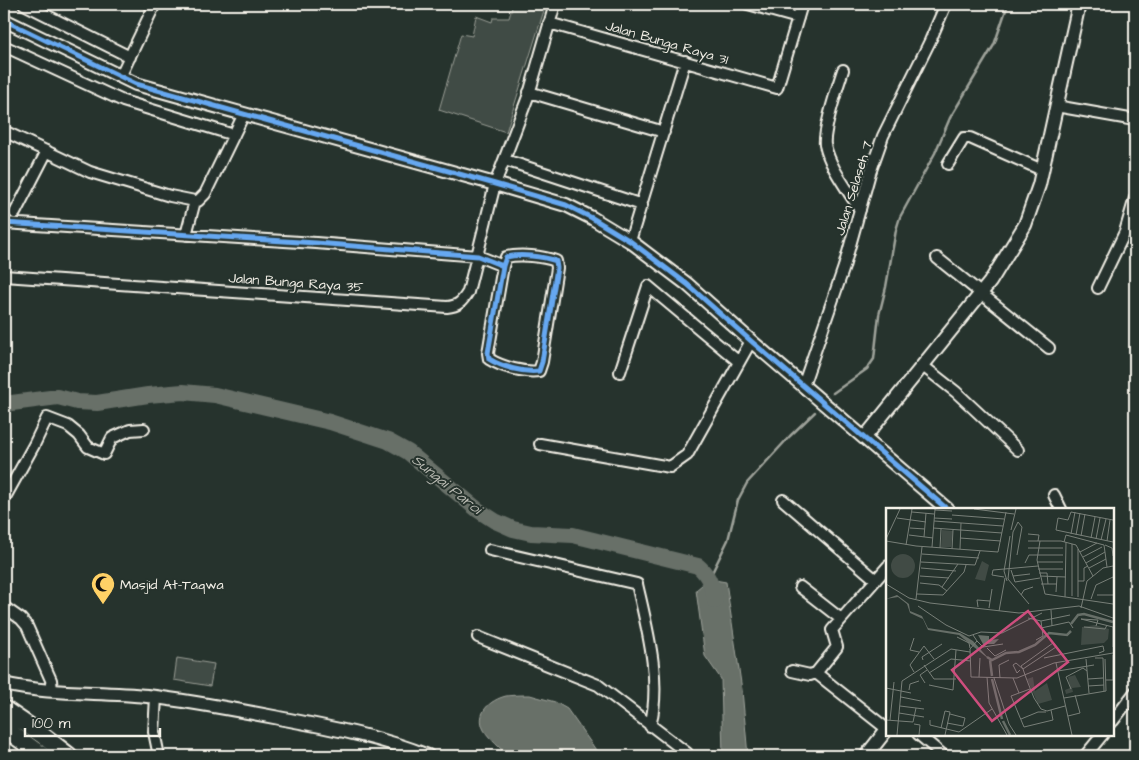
<svg xmlns="http://www.w3.org/2000/svg" width="1139" height="760" font-family="'Architects Daughter',sans-serif">
  <style>
    .green { fill: #414b45; stroke: #9a9e96 }
    .water { fill: #676f68; stroke: #9fa39b }
    .lines { fill: none; stroke-linecap: round; stroke-linejoin: round }
    .stream { stroke: #9fa39b; stroke-width: 2.5 }
    .river { stroke: #676f68; stroke-width: 16 }
    .minor-casing { stroke: #f4f1e8; stroke-width: 14 }
    .tertiary-casing { stroke: #f4f1e8; stroke-width: 16 }
    .trunk-casing { stroke: #f4f1e8; stroke-width: 20 }
    .minor { stroke: #26332d; stroke-width: 10 }
    .tertiary { stroke: #26332d; stroke-width: 12 }
    .trunk { stroke: #26332d; stroke-width: 16 }
    .cycleway-casing { stroke: #26332d; stroke-width: 8 }
    .cycleway { stroke: #66a8f1; stroke-width: 5 }
    .labels { text-anchor: middle; stroke-width: 4; stroke-linejoin: round; paint-order: stroke }
    .street-label { font-size: 14px; fill: #f4f1e8; stroke: #26332d }
    .poi-label { font-size: 14px; fill: #f4f1e8; stroke: #26332d; text-anchor: start }
    .water-label { font-size: 15px; font-style: italic; fill: #bcbdb5; stroke: #26332d }
    .inset-river { fill: none; stroke: #676f68; stroke-width: 2.5 }
    .inset-road { fill: none; stroke: #787f78; stroke-width: 1 }
    .view { fill: #ce4e7e; fill-opacity: 0.15; stroke: #ce4e7e; stroke-width: 2.5 }
    .inset-edge { fill: none; stroke: #f4f1e8; stroke-width: 2.5 }
  </style>
  <rect width="100%" height="100%" fill="#26332d"/>
  <filter id="ink" filterUnits="userSpaceOnUse"><feTurbulence type="fractalNoise" baseFrequency=".02" numOctaves="2"/><feDisplacementMap in="SourceGraphic" scale="10" xChannelSelector="R" yChannelSelector="G"/><feConvolveMatrix kernelMatrix="1 2 1 2 8 2 1 2 1" color-interpolation-filters="sRGB"/></filter>
  <g filter="url(#ink)">
    <path class="green" d="M513,4h33l-40,128 -67,-22 22,-76 11,2 4,-20 16,6 1,-4h16z
      M177,658l37,6 -4,22 -36,-6z"/>
    <path class="water" d="M709,579l17,3 16,108 6,66h-25l-2,-77 -16,-23 -9,-66z
      M530,695l25,7 12,7 29,41 15,6h-103c-7,-8 -18,-16 -24,-26 -9,-17 6,-30 22,-34 8,-1 16,-1 24,-1z"/>
    <g class="lines">
      <path class="stream" d="M833,393l34,-24 7,-10 5,-44 7,-28 10,-57 4,-13 35,-64 15,-35 44,-73 14,-41
        M709,579l19,-39 10,-40 9,-17 43,-47 25,-24"/>
      <path class="river" d="M4,404l54,-7 19,5 20,1 51,-8 35,-3 32,3 115,27 58,19 20,11 70,58 17,11 18,8 18,4 42,2 125,31c11,9 15,21 17,35"/>
      <g class="minor-casing">
        <path id="minor" d="M24,4l106,53
          M748,4l50,14
          M549,23l228,65 25,-84
          M4,46l119,55 111,34
          M843,70c-5,15 -20,62 -18,75 5,23 23,45 35,65
          M120,77l35,-73
          M529,92l135,40
          M1056,106l79,14
          M4,131l86,41 80,24 25,5
          M505,160l137,45
          M948,164l16,-26h6l72,32
          M15,213l32,-62
          M4,223l312,20 162,13 25,10 -15,87 1,6c13,8 35,14 50,12l3,-9 15,-94 -1,-7c-14,-5 -35,-7 -50,-4l-3,9
          M186,235l9,-34h3l7,-7 39,-80
          M630,241l55,-180
          M937,258l112,90
          M4,276l443,31c11,-1 15,-5 21,-15l27,-108 34,-90 26,-90
          M1098,288l27,-56 10,-34
          M923,366l33,26 62,58
          M620,372l28,-86 91,76
          M803,386l41,-119 26,-94 13,-37 47,-95 16,-37
          M540,444l130,23 17,-12 64,-114
          M1054,495l7,14
          M4,499l30,-54 13,-27 21,8 11,9 9,12 16,7 8,-16 18,-8 14,-1
          M783,500l93,80
          M490,550l147,34c10,44 25,98 13,142
          M800,587l41,32
          M4,607l17,12 6,7 24,54 1,10
          M478,637l120,48 89,68 1,3
          M792,671l18,4 6,-2 21,-26 -5,-17 56,-64
          M816,673l71,56
          M156,697l-2,35 5,24
          M1113,721l22,-29
          M918,734l26,22
          M1085,756l18,-22"/>
      </g>
      <g class="tertiary-casing">
        <path id="tertiary" d="M4,20l132,64 359,100 71,21 26,13 38,23 57,43 64,57 196,168
          M865,437l125,-155 35,-57 14,-40 40,-181
          M4,684c45,11 97,7 143,12 43,5 85,13 127,21 52,10 105,19 154,39
          M866,756l22,-28"/>
      </g>
      <g class="trunk-casing">
        <path id="trunk" d="M4,709l38,26 27,21
          M4,728l39,28"/>
      </g>
      <use href="#minor" class="minor"/>
      <use href="#tertiary" class="tertiary"/>
      <use href="#trunk" class="trunk"/>
      <g class="cycleway-casing">
        <path id="cycleway" d="M4,20l132,64 359,100 71,21 26,13 38,23 57,43 64,57 196,168
          M4,223l312,20 162,13 25,10 -15,87 1,6c13,8 35,14 50,12l3,-9 15,-94 -1,-7c-14,-5 -35,-7 -50,-4l-3,9"/>
      </g>
      <use href="#cycleway" class="cycleway"/>
    </g>
  </g>
  <defs>
    <g id="mosque-pin" transform="scale(1.25)"><path d="M0 17L-7.5 6A9.5 9.5 0 1 1 7.5 6Z" fill="#ffd166" stroke="#26332d"/><path d="M3.5-4.9A6 6 0 1 0 3.5 4.9A5 5 0 1 1 3.5-4.9Z" fill="#111"/></g>
  </defs>
  <g fill-rule="evenodd">
    <use href="#mosque-pin" x="103" y="584"/>
  </g>
  <g class="labels">
    <g class="street-label">
      <text transform="translate(667 42) rotate(16)" y="5">Jalan Bunga Raya 31</text>
      <text transform="translate(853 188) rotate(-73)" y="5">Jalan Selaseh 7</text>
      <text transform="translate(296 282) rotate(4)" y="5">Jalan Bunga Raya 35</text>
    </g>
    <g class="poi-label">
      <text x="120" y="589">Masjid At-Taqwa</text>
    </g>
    <g class="water-label">
      <text transform="translate(447 484) rotate(39)" y="5">Sungai Paroi</text>
    </g>
  </g>
  <g transform="translate(886 508)">
    <rect width="228" height="228" fill="#26332d"/>
    <path d="M56,22l11,1 -2,16h-10zM5 58a12 12 0 1 1 24 0a12 12 0 1 1-24 0ZM96,53l7,4 -4,16 -10,-2zM209,117l14,4 -1,10 -4,4 -23,2 1,-18zM189,167l6,12 -9,1 1,4 -7,2 -1,-4 5,-2 -2,-11zM147,169l2,14 12,-8 5,17 -14,4 -11,-25z" fill="#414b45"/>
    <path d="M11,87l12,9 1,7 12,5 6,12 32,5 13,8 17,19 -31,-25 -31,-5 -5,-11 -13,-6 -3,-9 -9,-7 -12,2zM92,127l11,1v4l10,-1 -5,5h-11z" fill="#676f68"/>
    <path class="inset-river" d="M185,116l7,-9 6,-1 29,8M101,149l5,3 14,-7 13,-1 16,-7 14,-12 18,2 4,-4M104,152l2,16M106,171l10,40M117,213l7,14"/>
    <path class="inset-road" d="M88,1l40,5M49,2l17,1M26,4l22,2M66,7l52,4M11,10l29,4M48,10l18,1M227,12l-42,-8 -3,8 -10,-2 -2,12 57,12M48,13l69,5M24,20l15,1M47,20l69,5M125,22l5,-21M142,26l11,1 -1,6M185,26l4,-22M23,27l24,3M190,27l4,-22M195,28l4,-22M38,29l2,-24M74,30l41,3M205,30l4,-21M0,31l14,-30M210,31l4,-21M215,32l5,-21M0,33l30,5 82,6 8,-40M142,33h33l15,4 17,31M154,33l-3,19 8,34 68,10M221,33l3,-21M178,34l2,-7 38,10 3,22M186,36v52M20,37l6,-36M219,37l7,3 1,8M46,39l3,-38M54,40l1,-19M142,40h35M66,41l1,-19M74,41l1,-26M194,44l17,-9M36,46l57,4M131,47l5,-28 -4,-5 -5,10 -5,47 21,25M197,49l19,-10M35,54l54,3 5,-14M151,54h26M139,55l4,-8h34M200,55l19,-11M35,60l35,3M203,60l17,-9M152,61h25M125,62l4,12 25,-4M153,65h8l1,11M34,68l29,2M127,68l17,-2M154,68l26,1M118,69l-12,-2 1,-5 45,-4M121,73l-3,-10 6,-35M192,73h6v-13l4,-2M34,75l19,2 8,6M0,76l23,14 21,5 89,10 60,-7 34,12M155,76h16M56,79l16,-23M170,84l1,-15M31,86l26,1 21,-23 2,-7M135,87l3,-5 9,-3M211,87h16M179,89l1,-55M192,89v-48M30,91l6,-52M205,91l5,-14 17,-8M32,98l28,19 23,11 12,-4 21,1 40,-20M92,99l-1,-7 13,1M103,100l3,-19M195,100l6,-27 16,-13 10,-2M165,102l1,16M113,103l6,-33M142,110l13,3 29,-6M195,111l32,8M195,111l17,1 -2,6M198,119l21,2 2,-4M227,119v20M155,120l28,-6 4,6M87,127l4,6 -7,8 1,28 46,1 37,-15 59,-10M71,129l12,6 1,5M28,130l-4,12 9,2M150,132l7,-4 -2,-15M91,133l6,6 20,-3M101,140l8,8 11,-6M158,150l59,-12 1,5 -5,2M209,150h8l1,33M200,151l3,34M37,152l-1,-3 20,-13M170,155l16,72M38,157l10,14h22M134,162l-3,3 -4,-8 3,-2 7,6 33,-22 -3,-4 -32,23 2,3 2,6 3,8 6,15 7,11 6,2 18,-5M172,163l36,-6M28,164l-4,-7 14,-19 10,13M43,165l22,-14 20,2M93,169l1,-19M101,169l2,26 18,32M108,170l15,46 7,11M114,170l-1,-13 10,-5M127,170l6,15M202,171l15,-1M220,172h7v-25M39,175l-5,-8 7,-5M43,177l24,5 3,-40M202,178l16,-1M0,180l25,5M144,181l-19,7 13,31 29,-7 -2,-10M185,181l-5,-12 17,-9 4,3M23,182l1,-6 9,-3M15,189l20,4M178,190l42,-7 -1,-32M14,198l24,3M13,205l25,4M182,208l12,-3 -5,-18M135,211l17,-7h8M0,212l27,2 3,-14M4,212l4,-38M44,212v5l29,7M61,215l16,3 2,-8 -15,-4M28,216l6,1 -1,10M55,220l4,-17 5,1 -5,23M73,224l33,-23M11,227l5,-54 49,-32 19,3"/>
    <path class="view" d="M142,103l40,51 -76,59 -40,-51z"/>
    <rect width="228" height="228" class="inset-edge"/>
  </g>
  <rect width="1139" height="760" fill="none" stroke="#26332d" stroke-width="20"/>
  <rect x="10" y="10" width="1119" height="740" fill="none" stroke="#f4f1e8" stroke-width="2" filter="url(#ink)"/>
  <path d="M25 728v8h135v-8" fill="none" stroke="#f4f1e8" stroke-width="2.5"/>
  <text x="32" y="728" font-size="15" fill="#f4f1e8" stroke="#26332d" stroke-width="4" paint-order="stroke">100 m</text>
</svg>
